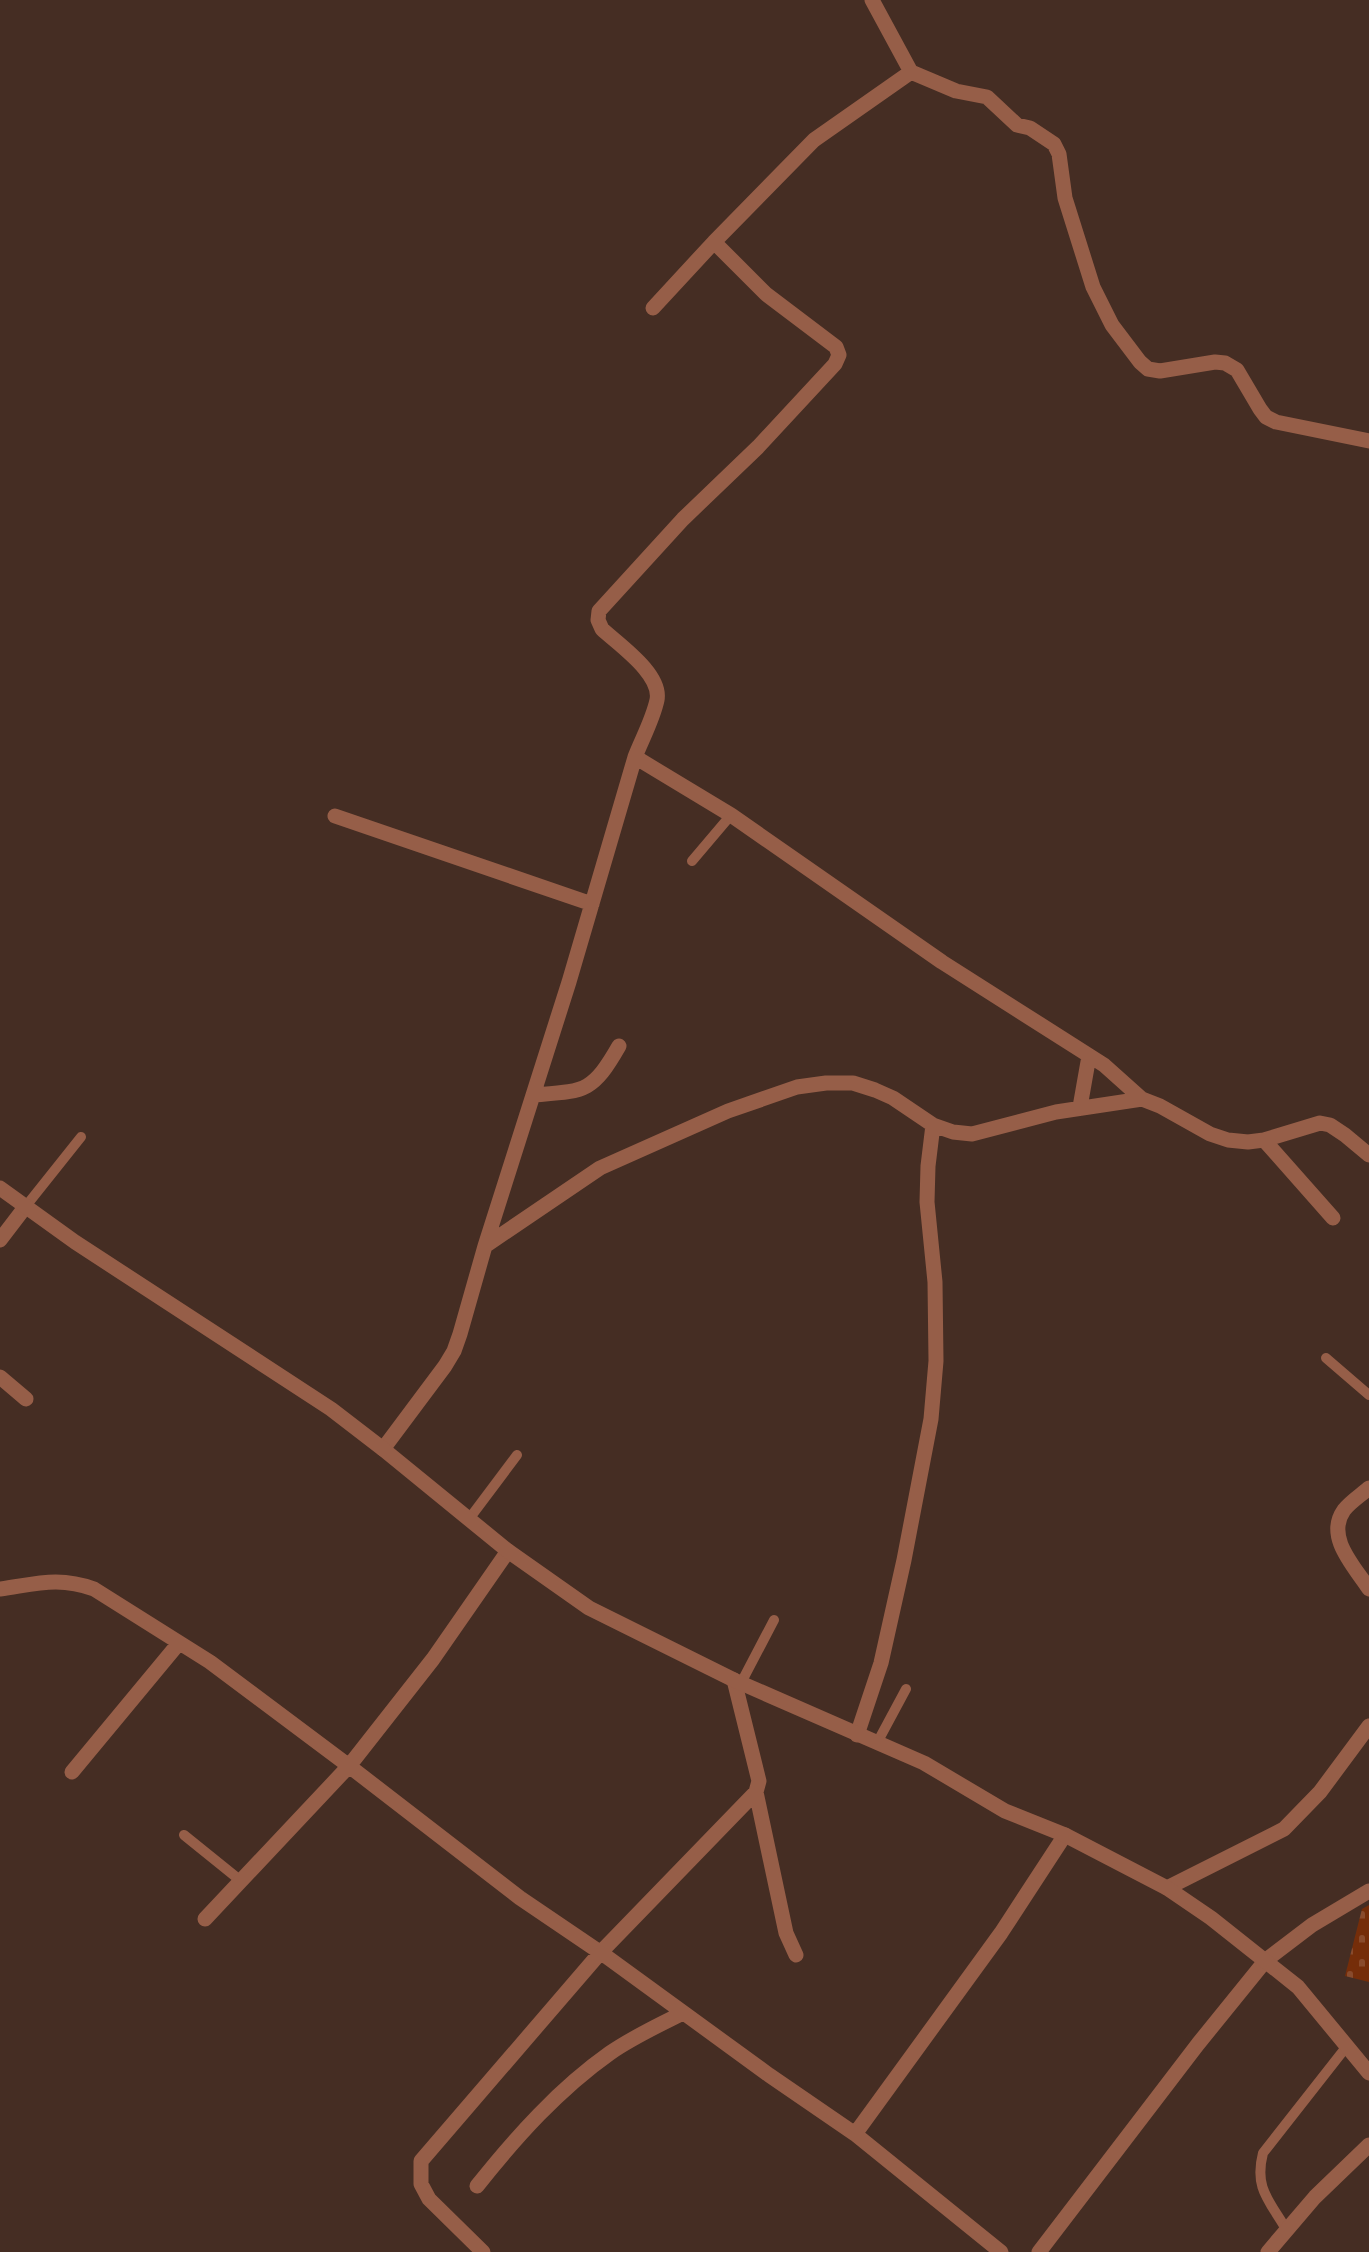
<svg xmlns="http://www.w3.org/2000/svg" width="1369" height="2252" font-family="'PT Serif',serif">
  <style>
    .cemetery { fill: url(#cemetery-stones) }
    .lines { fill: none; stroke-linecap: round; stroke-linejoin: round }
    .service { stroke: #965e48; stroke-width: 10 }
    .minor { stroke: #965e48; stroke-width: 15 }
    .tertiary { stroke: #965e48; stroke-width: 15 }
  </style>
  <defs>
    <pattern id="cemetery-stones" width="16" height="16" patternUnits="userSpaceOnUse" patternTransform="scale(1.5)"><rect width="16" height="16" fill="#752d09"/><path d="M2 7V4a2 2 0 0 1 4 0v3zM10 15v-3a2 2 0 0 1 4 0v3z" fill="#894b2c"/></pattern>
  </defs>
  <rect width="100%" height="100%" fill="#452d23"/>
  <path class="cemetery" d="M1369,1905v77l-24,-6 17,-67z"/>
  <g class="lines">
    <path class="service" d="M692,861l39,-46
      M26,1206l55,-69
      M1326,1358l43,37
      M469,1519l48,-64
      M741,1683l33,-63
      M877,1743l29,-54
      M184,1835l57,46
      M1286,2229c-17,-29 -32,-41 -23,-76l84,-107"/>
    <path class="minor" d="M872,0l39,72 45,19 31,6 30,28 13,3 24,16 5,10 6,44 28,89 19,38 28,37 8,7 12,2 55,-9 10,1 12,7 23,39 6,8 10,5 93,19
      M911,72l-97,68 -100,102 52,52 70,53 3,8 -4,9 -77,83 -75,72 -84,92 -1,9 4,9c17,16 60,45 55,71 -4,19 -15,39 -22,57l96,58 211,147 162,103 38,34
      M653,308l61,-66
      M335,816l257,88
      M533,1095c52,-4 59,-2 86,-49
      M1080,1107l9,-51
      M1264,1140l69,78
      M0,1240l26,-34
      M485,1246l115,-78 128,-57 69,-24 29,-4h27l22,7 18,8 40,27 20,7 19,2 84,-22 86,-13 18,7 50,28 18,6 20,2 16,-2 56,-17 10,2 15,10 24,20
      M0,1377l26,22
      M383,1449l62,-83 9,-15 6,-17 25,-88 84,-264 66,-225
      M1369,1488c-8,7 -19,14 -25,22 -19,27 10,56 25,79
      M0,1589c36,-5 59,-13 94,0l116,73 139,104 171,132 87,59 162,118 86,59 146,118
      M857,1735l24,-72 23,-103 27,-141 5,-58 -1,-79 -8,-80 1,-36 5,-41
      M72,1772l107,-129
      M756,1792l30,141 10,22
      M1167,1888l117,-59 36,-37 49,-66
      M205,1919l144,-153 84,-107 75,-108
      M855,2134l146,-201 64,-98
      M477,2186c39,-49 82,-97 133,-133 23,-16 49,-28 73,-40
      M483,2252l-54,-53 -8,-15v-23l179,-208 156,-161 3,-11 -25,-101
      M1039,2252l159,-208 68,-84 46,-35 57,-34
      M1268,2252l47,-55 54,-52"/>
    <path class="tertiary" d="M0,1188l75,54 256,167 52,40 125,102 81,57 145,72 190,83 81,48 60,24 102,53 44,30 87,69 71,86"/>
  </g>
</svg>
